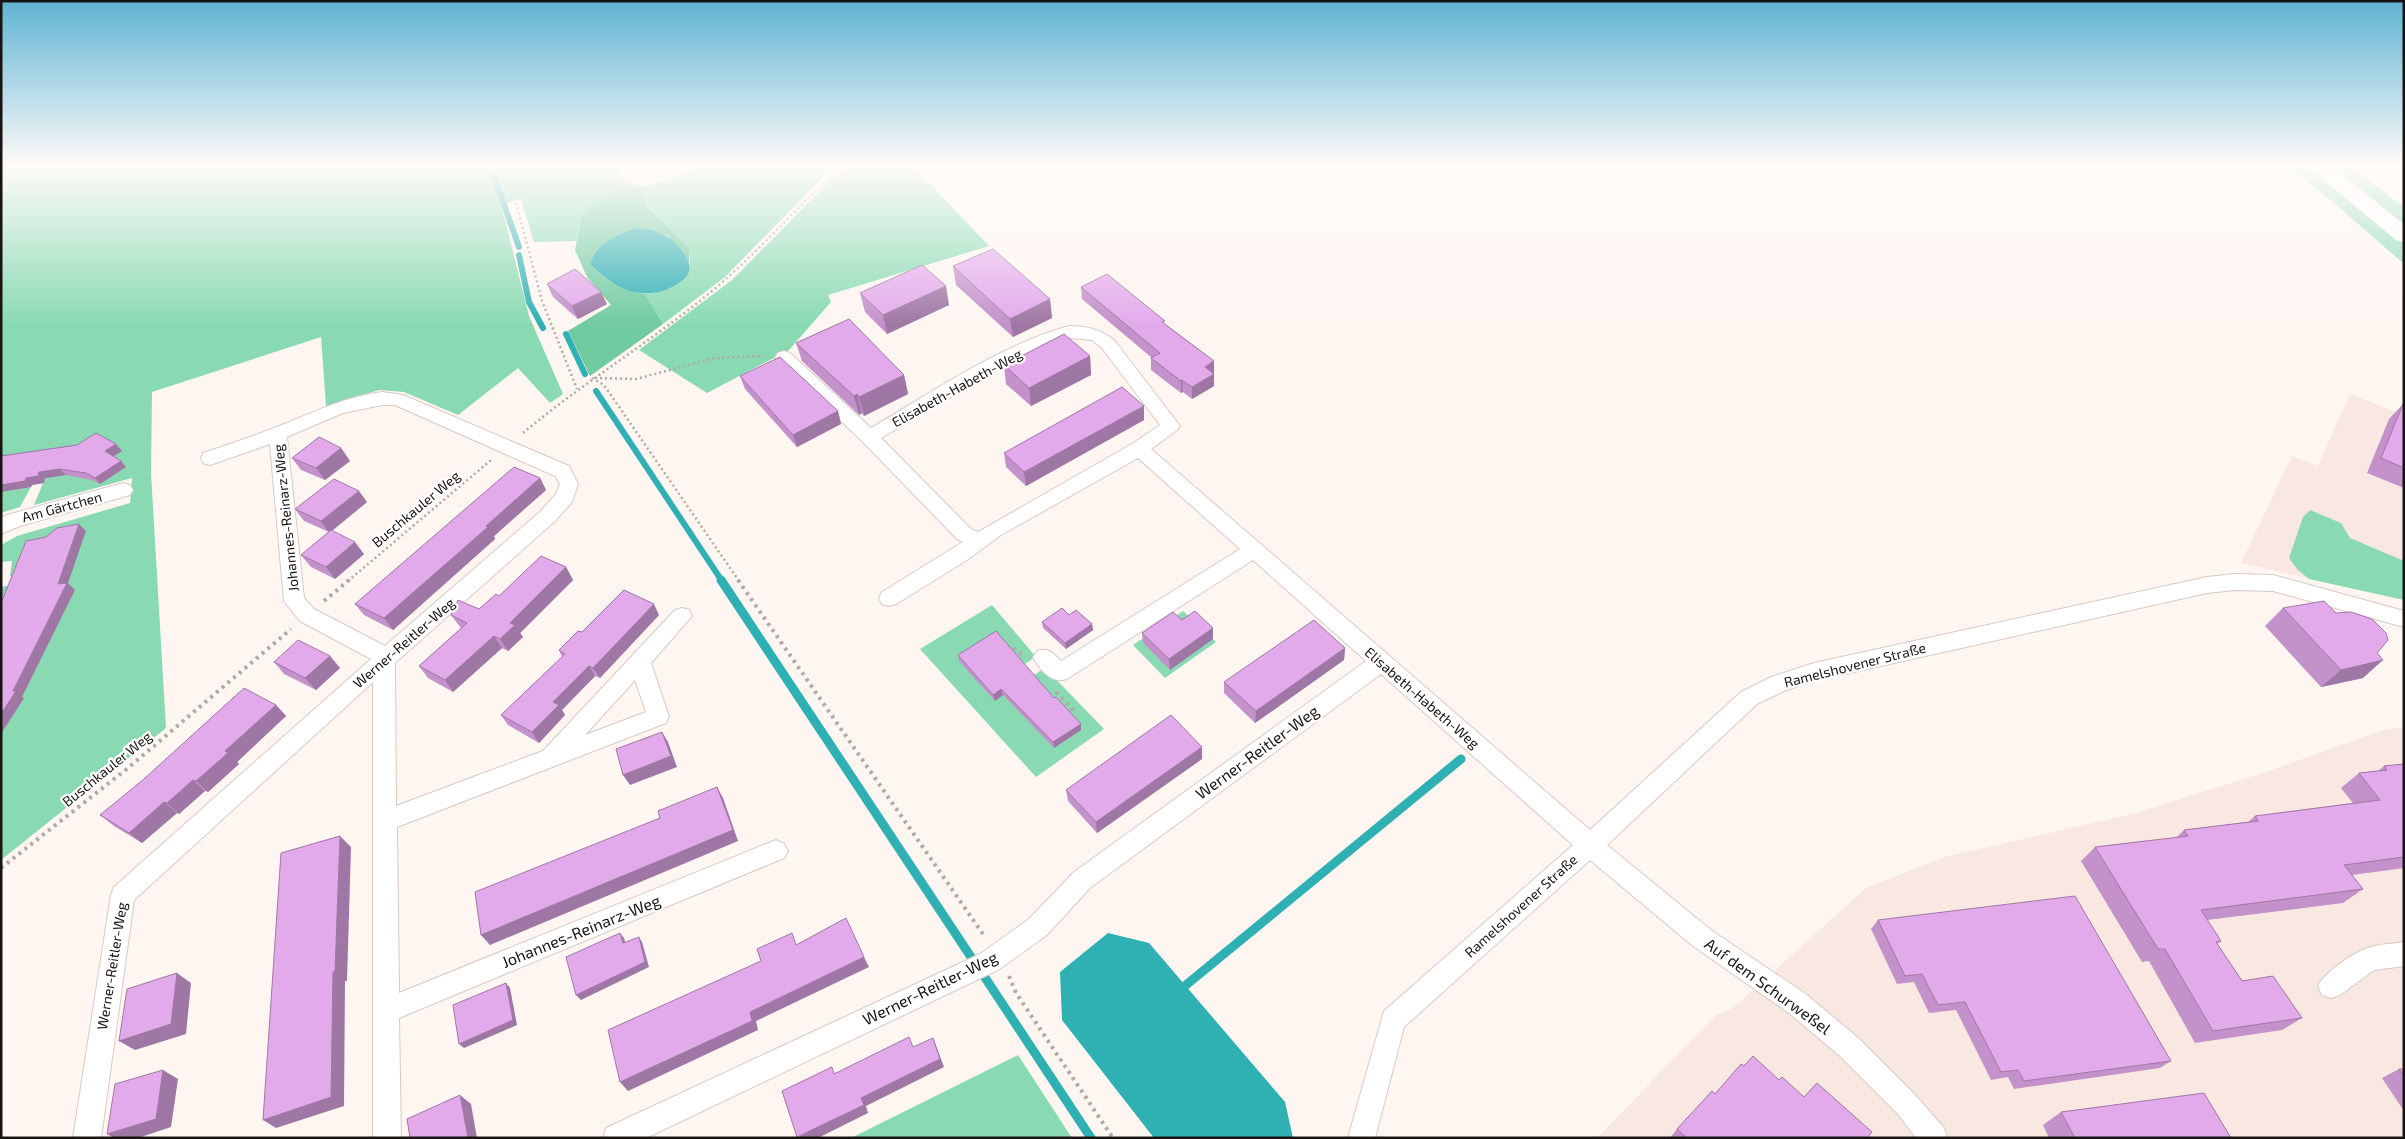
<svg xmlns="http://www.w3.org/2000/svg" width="2405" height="1139" font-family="'Exo 2',sans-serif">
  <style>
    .built { fill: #f9e8e1 }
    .green { fill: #89dab3 }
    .forest { fill: #70cba1 }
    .water { fill: #2fb1b3 }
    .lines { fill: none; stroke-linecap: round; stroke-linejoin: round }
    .stream-far1 { stroke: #2fb1b3; stroke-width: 6 }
    .stream { stroke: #2fb1b3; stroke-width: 9 }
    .minor-casing { stroke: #d7cac4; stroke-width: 2 }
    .primary-casing { stroke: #d7cac4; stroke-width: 1 }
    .path-far1 { stroke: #b1a9a6; stroke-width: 2.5; stroke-dasharray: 2 3; stroke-linecap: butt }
    .path { stroke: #b1a9a6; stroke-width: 4; stroke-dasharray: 3 4.5; stroke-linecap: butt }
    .minor { fill: #fff; fill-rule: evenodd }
    .primary { fill: #fff; fill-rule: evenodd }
    .wall { fill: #c392ca }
    .shaded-wall { fill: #9f77a4 }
    .building { fill: #e3aaeb; stroke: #9f77a4 }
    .labels { text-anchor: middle; stroke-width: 4.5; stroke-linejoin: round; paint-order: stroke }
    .street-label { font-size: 14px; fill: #191412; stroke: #fff }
    .near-street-label { font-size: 16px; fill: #191412; stroke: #fff }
  </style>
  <rect width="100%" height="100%" fill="#fff6f2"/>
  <path class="built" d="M2350,394l54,21v185l-163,-37 51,-107 26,10z
    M2404,727v411h-807l119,-123 17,-7 133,-120 79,-31 191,-44 136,-43 108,-39z"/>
  <path class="green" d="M1,165h619l-1,12 23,10 67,-22h129l-17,14 -96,98 -62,47 -18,-30 10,-1 35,-22v-21l-42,-44 -6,-19 -61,30 -5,24 -42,1 -13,-43 -20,5 28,112 34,78 -13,9 -32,-35 -60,47 -54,-23 -25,-2 -53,16 -5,-69 -169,55 -1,81 15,255 -165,132v-273l70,-12 -61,1 2,-15 -11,1v-17l16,-9 113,-33 2,-25 -98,27 14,-34 -47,-8z
    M850,165h62l77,81 -161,49 3,7 -42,48 -82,43 -68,-43 93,-70 98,-99z
    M2285,165h64l55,42v57l-71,-62z
    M31,487l-11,20 -19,6v-21z
    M2310,510l31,13 9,15 54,23v39l-95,-21 -12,-10 -8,-11 14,-41z
    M992,605l44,52 -52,32 11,11 50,-32 59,61 -68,48 -116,-128z
    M1183,611l33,31 -51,36 -32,-33z
    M1018,1055l54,83h-221z"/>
  <path class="forest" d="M642,187l6,20 42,42 -1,14 -21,-27 -9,-2 -69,30c16,18 31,26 55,30l18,30 -73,52 -22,-45 43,-26 -24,-28 -12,-27 6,-33 13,-14 25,-11z"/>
  <path class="water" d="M636,228c11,0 20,3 30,8 9,4 28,26 23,36 -3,7 -11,12 -17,15 -31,16 -61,0 -82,-23 8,-22 26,-28 46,-36z
    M1108,933l41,10 136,159 8,36h-139l-92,-118 -2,-48z"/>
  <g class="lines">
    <path class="stream-far1" d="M490,165l29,82
      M519,255l10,47 14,26
      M566,334l19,40
      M596,391l126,190"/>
    <path class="stream" d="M721,580l256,386
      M980,970l111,168
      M1186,985l275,-226"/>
    <g class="minor-casing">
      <path id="minor" d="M1069,326c18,0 31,3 45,14l63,82 3,4 -3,4 -26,19 439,381 151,-138 30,-15 43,-14 393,-86 28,-3 38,1 131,36v16l-131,-36 -38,-1 -28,3 -393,88 -28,9 -29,14 -150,141 104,85 96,65 51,43 58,58 28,32 3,10h-31l-18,-24 -58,-58 -51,-43 -96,-67 -103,-86 -186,167 -29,111h-27l36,-127 189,-166 -192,-171 -291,214 -43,47 -49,35 -352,168h-43l3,-10 374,-174 49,-35 45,-47 292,-211 -113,-101 -186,119c-16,5 -27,-9 -34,-22l4,-6c11,-4 16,2 24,10l179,-112 -102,-91 -137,77 -34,25 -71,44 -7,2 -7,-2 -3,-6 3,-6 81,-50 -6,-3 -94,-97 -85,-81 -3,-4 3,-4 6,-2 6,2 81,75c63,-37 127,-82 198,-102zM1069,338l23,2 10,8 58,77 -28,19 -154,88 -7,-3 -90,-91 122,-72z
        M382,392l21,3 166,71 9,18 -6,18 -17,19 -160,142 1,143 147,-55 132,-141 7,-2 7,2 3,6 -41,47 18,54 -3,6 -269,104 2,166 377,-153 8,4 4,7 -4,7 -385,160 2,120h-28v-456l-239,218 -33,238h-28l38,-243 3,-8 257,-228 -71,-38 -16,-20 -14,-157 -60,21 -7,-2 -2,-5 2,-5c28,-9 56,-19 84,-30 31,-13 61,-27 95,-31zM382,405h13l160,71 5,8 -4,10 -15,17 -156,135 -71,-37 -10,-11 -17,-161 56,-24zM635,680l11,32 -61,23z
        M123,483l7,2 3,5 -3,5 -110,31 -19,8v-16l6,-3z
        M2404,942v24l-30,4 -34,25 -9,3 -9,-3 -4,-9c6,-13 36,-34 50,-38 11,-4 24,-4 36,-6z"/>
    </g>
    <g class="primary-casing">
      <path id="primary" d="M2306,165h23l75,59v18l-8,-2z"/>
    </g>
    <path class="path-far1" d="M516,203l26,98 35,88
      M592,378l12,7 135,196
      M595,378l41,1 79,-21 48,-2
      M523,433c61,-51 128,-91 189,-142 47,-39 86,-86 132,-126
      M348,581l143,-121"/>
    <path class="path" d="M738,580l247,357
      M324,601l25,-21
      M1007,648l4,-2 12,10
      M1056,692l16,17 -5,3
      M1,868l127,-100 163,-139
      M1009,976l7,17 97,145"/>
    <use href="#minor" class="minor"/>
    <use href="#primary" class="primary"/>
  </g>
  <path class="wall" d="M953,266l97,33 2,19 -39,19 -57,-52z
    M547,284l60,20 -29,15 -25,-22z
    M1081,287l84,37 49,37 -1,13h1v12l-22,13 -9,-7 -2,1 -30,-23v-12h1l-70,-59z
    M860,293l89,12 -62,29 -22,-22z
    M796,343l108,32 4,19 -44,22 -2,-3 -3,2 -57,-54z
    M1090,356l1,19 -60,31 -25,-22 -2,-19z
    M740,376l98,35 3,13 -44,23 -52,-58z
    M2403,404h1v84l-37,-15 22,-54z
    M1144,406v14l-118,66 -20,-19 -2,-14z
    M341,448l9,13 -25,19 -24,-10 -9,-12z
    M122,451l-9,5 8,5 5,6 -26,17 -8,-4 -26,-5 -21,3 -1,5 -12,2 -1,2 -30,5v-36z
    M540,478l6,12 -52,46 1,3 -102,91 -29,-15 -9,-11z
    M367,502l-35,29 32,23 -29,25 -24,-12 -10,-12 28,-23 -25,-11 -9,-12z
    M566,567l7,13 -53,53 3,4 -15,14 -6,-3 -49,44 -25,-14 -9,-12 42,-38 -10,-13 28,-6 20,-13z
    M2283,608l94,45 -14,25 -42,9 -56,-61z
    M659,615l-59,63 -5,-2 -33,34 3,5 -26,28 -31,-18 -7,-10 61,-58 -3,-7 23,-18z
    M1069,615l23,9 1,6 -27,19 -23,-21 -1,-6z
    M1182,620l31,19 -43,31 -27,-27 -1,-10z
    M1345,648l-1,12 -89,63 -31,-30v-11z
    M958,655l123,75 -27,18 -51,-53 -8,6 -36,-40z
    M330,656l10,12 -24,22 -32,-16 -10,-12z
    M276,705l10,11 -49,46 2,2 -31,28 -3,-1 -26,23 -2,-1 -35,30 -28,-17 -14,-11z
    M1202,759l-105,74 -29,-32 -2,-11z
    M2404,764v104l-52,7 11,14 -20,14 -136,17 14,21 -4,3 25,37 60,37 -20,12 -87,13 -46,-82 -7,1 -61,-101 14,-14 81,-9 8,-8 64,-8 7,-6 98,-13 -12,-15 18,-15 19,-2 6,-5z
    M1878,920l293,141 -11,7 -146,21 -6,-12 -17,3 -35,-70 -27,3 -15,-31 -17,2 -26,-55z
    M1744,1066l35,14 25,17 13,-14 50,55h-197l7,-9z
    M2399,1069h5v42l-22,-33z
    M2061,1112l170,26h-182l-6,-13z"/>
  <path class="shaded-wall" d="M946,286l3,19 -62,29 -4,-19z
    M601,292l6,12 -29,15 -6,-13z
    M1050,299l2,19 -39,19 -3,-18z
    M1090,356l1,19 -60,31 -2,-18z
    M1214,361v12l-10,6 1,-12z
    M1214,374v12l-22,13v-12z
    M904,375l4,19 -44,22 -5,-19z
    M1182,380l1,12 -2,1v-12z
    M857,394l5,19 -3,2 -5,-19z
    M1144,406v14l-118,66 -2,-14z
    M838,411l3,13 -44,23 -4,-12z
    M116,444l6,7 -11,7 -6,-7z
    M341,448l9,13 -25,19 -9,-12z
    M121,461l5,6 -26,17 -5,-6z
    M60,469l6,6 -21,3 -1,5 -12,2 -1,2 -30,5v-7l25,-7 13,-6z
    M540,478l6,12 -52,46 1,3 -102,91 -9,-12 102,-92z
    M359,491l8,11 -38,31 -8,-12z
    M79,524l7,7 -18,52 7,7 -53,107 2,1 -23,36v-20l12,-23 45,-107z
    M355,542l9,12 -29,25 -9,-12z
    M566,567l7,13 -53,53 3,4 -15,14 -8,-12 10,-16z
    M654,604l5,11 -59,63 -7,-10z
    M1092,624l1,6 -27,19 -1,-6z
    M1213,628v11l-43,31 -1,-11z
    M494,636l8,12 -49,44 -8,-12z
    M1345,648l-1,12 -89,63 1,-12z
    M330,656l10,12 -24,22 -11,-12z
    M2383,660l-20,18 -42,9 20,-17z
    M589,666l6,10 -33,34 3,5 -26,28 -7,-11 21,-30z
    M1001,689l2,6 -8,6 -2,-6z
    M276,705l10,11 -49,46 2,2 -31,28 -12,-11 29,-30z
    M1081,724v6l-27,18 -1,-6z
    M662,732l6,10 9,25 -47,18 -7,-10z
    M1202,747v12l-105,74 -1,-11z
    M193,780l12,11 -26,23 -12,-11z
    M717,787l6,11 15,43 -248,104 -9,-10z
    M164,802l13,11 -35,30 -13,-10z
    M340,836l11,11 -4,134h-2l-1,125 -68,22 -13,-8 70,-148z
    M620,933l4,5 3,10 -4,-5z
    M639,937l3,5 7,25 -68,33 -5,-5z
    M864,957l5,10 -113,54 2,9 -130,61 -8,-9 130,-70z
    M177,973l14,10 -5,51 -51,16 -16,-9z
    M506,983l4,5 7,37 -53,23 -5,-4z
    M933,1038l11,29 -78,39 2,7 -50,25h-21l64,-40z
    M163,1070l15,9 -7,48 -33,11h-24l-7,-4z
    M460,1095l11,9 6,34h-9z"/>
  <path class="building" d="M993,249l57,50 -40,20 -57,-53z
    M922,265l24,21 -63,29 -23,-22z
    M575,269l26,23 -29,14 -25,-22z
    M1107,274l58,47 -3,1 52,39 -9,6 9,7 -22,13 -10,-7 -1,1 -30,-23 9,-5 -79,-66z
    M849,319l55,56 -45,22 -2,-3 -3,2 -58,-53z
    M1064,334l26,22 -61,32 -25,-23z
    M780,357l58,54 -45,24 -53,-59z
    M1122,387l22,19 -120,66 -20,-19z
    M2403,404h1v64l-23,-10z
    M96,433l20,11 -11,7 16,10 -26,17 -9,-5 -26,-4 -21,3 -1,4 -12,2 -1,3 -24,4v-29l76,-11z
    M319,437l22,11 -25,20 -24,-10z
    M514,467l26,11 -54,48 2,1 -104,91 -29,-14z
    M334,479l25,12 -38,30 -26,-12z
    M79,524l-21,60 9,-1 -54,108h3l-15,23v-111l25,-62 20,-4 11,-9z
    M331,530l24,12 -29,25 -25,-12z
    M541,556l25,11 -56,56 5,2 -15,14 -6,-3 -49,44 -26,-14 48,-43 -16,-8 7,-15 21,9 17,-15 3,2z
    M624,590l30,14 -61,64 -4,-2 -36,36 6,3 -27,27 -31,-17 64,-61 -6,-4 19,-19 4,1z
    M2324,601l12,12 15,-1 21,7 14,14 2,7 -11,13 6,7 -42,10 -58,-62z
    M1062,608l7,7 7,-5 16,14 -27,19 -23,-21z
    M1195,611l18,17 -44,31 -27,-26 31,-21 9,8z
    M1314,620l31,28 -89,63 -32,-29z
    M996,631l58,67 2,-1 25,27 -28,18 -52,-53 -8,6 -35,-40z
    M298,640l32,16 -25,22 -31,-16z
    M244,688l32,17 -51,46 3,2 -32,28 -3,-1 -26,23 -3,-1 -35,31 -29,-18 44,-36z
    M1171,715l31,32 -106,75 -30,-32z
    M662,732l9,24 -48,19 -7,-26z
    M2404,764v93l-60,8 19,24 -162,21 20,31 -5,1 26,39 31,-5 29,42 -89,13 -48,-82h-7l-63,-102 93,-11 -4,-6 74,-9 -3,-5 125,-16 -21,-27 28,-3 -3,-4z
    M717,787l16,43 -252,105 -6,-43 185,-74 -2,-7z
    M340,836l-5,135 -2,1 -2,125 -68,23 18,-267z
    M2075,896l96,165 -147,20 -6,-11 -17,2 -36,-70 -27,3 -16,-31 -17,2 -27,-56z
    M846,918l18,39 -114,55 2,9 -132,61 -12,-52 153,-69 -4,-12 35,-16 4,12z
    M620,933l3,10 16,-6 6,25 -69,33 -10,-38z
    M177,973l-6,51 -52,17 8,-52z
    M506,983l7,37 -54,24 -6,-39z
    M909,1037l4,10 20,-9 7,21 -79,39 3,7 -67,32 -15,-46 50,-24 2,7z
    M1753,1056l26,24 3,-3 22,20 13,-14 55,49 -5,6h-180l-10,-9 35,-38 3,3 26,-30 3,2z
    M2399,1069h5v7z
    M163,1070l-7,49 -49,15 8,-50z
    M2204,1093l27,45h-156l-14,-26z
    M460,1095l8,43h-58l-3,-19z"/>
  <linearGradient id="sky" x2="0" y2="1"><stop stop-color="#5eb3d3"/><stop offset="0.51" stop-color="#fffbf9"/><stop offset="1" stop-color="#fffbf9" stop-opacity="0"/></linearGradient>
  <rect width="2405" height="325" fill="url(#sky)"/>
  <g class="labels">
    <g class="street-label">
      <text transform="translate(957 388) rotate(-29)" y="5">Elisabeth-Habeth-Weg</text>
      <text transform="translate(62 507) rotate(-15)" y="5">Am Gärtchen</text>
      <text transform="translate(416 509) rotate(-40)" y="5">Buschkauler Weg</text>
      <text transform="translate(286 518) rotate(-96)" y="5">Johannes-Reinarz-Weg</text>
      <text transform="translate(404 643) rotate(-41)" y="5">Werner-Reitler-Weg</text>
      <text transform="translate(1855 665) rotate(-14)" y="5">Ramelshovener Straße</text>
      <text transform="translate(1422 698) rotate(41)" y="5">Elisabeth-Habeth-Weg</text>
      <text transform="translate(107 769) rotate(-39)" y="5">Buschkauler Weg</text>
      <text transform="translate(1521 906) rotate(-42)" y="5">Ramelshovener Straße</text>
      <text transform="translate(112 966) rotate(-81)" y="5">Werner-Reitler-Weg</text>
    </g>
    <g class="near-street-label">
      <text transform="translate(1257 752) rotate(-36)" y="6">Werner-Reitler-Weg</text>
      <text transform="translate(581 931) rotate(-22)" y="6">Johannes-Reinarz-Weg</text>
      <text transform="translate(1768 986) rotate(36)" y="6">Auf dem Schurweßel</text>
      <text transform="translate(930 988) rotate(-26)" y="6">Werner-Reitler-Weg</text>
    </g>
  </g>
  <rect width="2405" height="1139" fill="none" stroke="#191412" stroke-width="5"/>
</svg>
